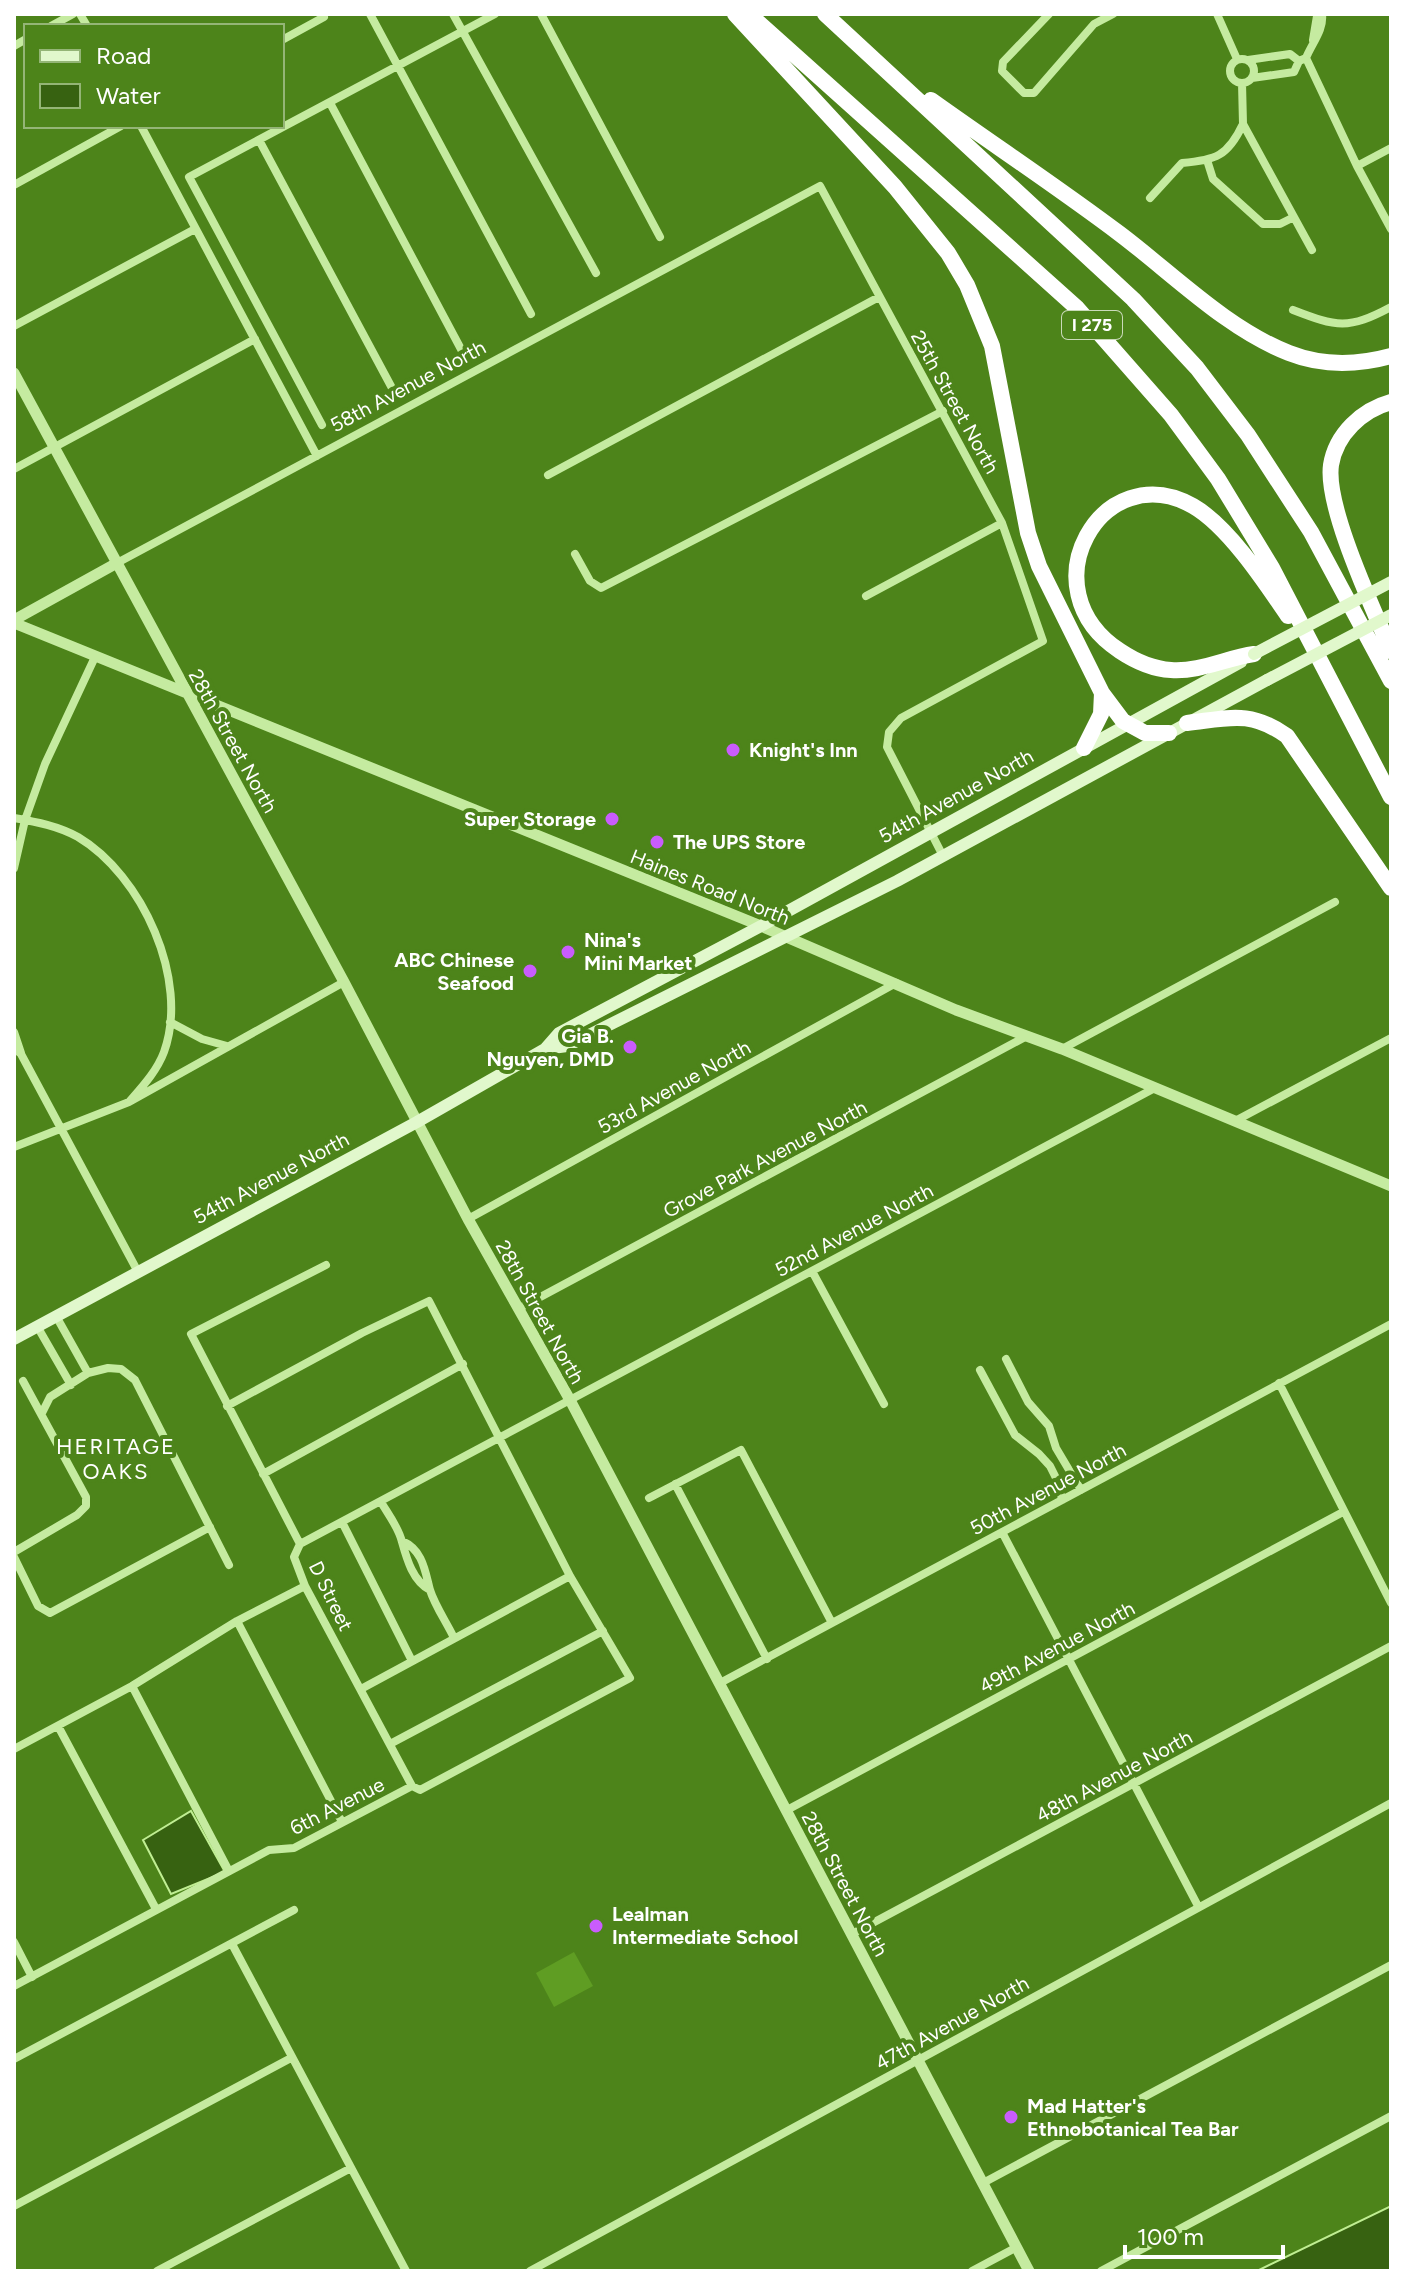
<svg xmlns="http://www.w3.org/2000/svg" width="1405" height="2285" font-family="Figtree,sans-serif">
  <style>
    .green { fill: #5f9d23 }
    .water { fill: #376211; stroke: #c0ee93; stroke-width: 2 }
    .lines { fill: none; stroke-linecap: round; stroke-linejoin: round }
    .minor { stroke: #c5eba0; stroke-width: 8 }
    .tertiary { stroke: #c5eba0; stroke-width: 11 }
    .secondary { stroke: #e1f8cc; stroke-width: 12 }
    .motorway { stroke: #fff; stroke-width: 16 }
    .secondary-bridge { stroke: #e1f8cc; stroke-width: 12 }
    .poi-dot { fill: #c95cfd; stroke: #4d841a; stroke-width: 3 }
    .labels { text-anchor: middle; stroke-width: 8; stroke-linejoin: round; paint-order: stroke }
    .shield { fill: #4d841a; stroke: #cadaba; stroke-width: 2 }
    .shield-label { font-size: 18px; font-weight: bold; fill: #fff }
    .street-label { font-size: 20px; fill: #fff; stroke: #4d841a }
    .poi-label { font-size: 20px; font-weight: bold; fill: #fff; stroke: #4d841a; text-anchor: start }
    .neighbourhood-label { font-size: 22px; letter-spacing: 2px; fill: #fff; stroke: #4d841a }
  </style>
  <rect width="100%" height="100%" fill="#4d841a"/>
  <path class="green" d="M574,1952l19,34 -39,21 -18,-34z"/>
  <path class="water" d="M191,1811l34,61 -54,22 -28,-54z
    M1391,2206v65h-134z"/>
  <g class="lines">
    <path class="minor" d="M80,14l7,12
      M370,14l161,300
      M453,14l143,259
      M541,14l119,223
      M1049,14l-46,48 -1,9 22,22h10l60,-69 19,-10
      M1217,14l20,45
      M51,26l22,-12
      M282,40l42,-23
      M1313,40l4,-24 3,-2
      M14,46l12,-7
      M1306,58l51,108 34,63
      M1230 71a12 12 0 1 1 24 0a12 12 0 1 1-24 0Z
      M1248,60l42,-6 9,7
      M1252,78l42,-6 5,-11 7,-3c6,-15 18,-28 16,-44
      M1242,83l1,41 69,126
      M330,103l132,248
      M141,126l176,330
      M259,140l133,248
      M1207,160l6,19 50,45h17l14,-7
      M1357,166l34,-18
      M14,185l107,-59
      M1150,198l32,-35c34,-3 46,-7 61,-39
      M1293,310c44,17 55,20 98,-3
      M14,326l181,-97
      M322,425l-133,-248 306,-163
      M14,469l241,-130
      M548,475l331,-178
      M575,554l15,27 11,7 342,-177
      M117,563l703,-377 182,337 41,118 -142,77 -12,14 -2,15 56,109
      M866,596l136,-73
      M14,818c23,4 44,8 64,19 64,38 112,143 86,215 -7,19 -22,35 -35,50
      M14,868l11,-48 20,-56 50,-107
      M170,1022l32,17 25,7
      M14,1032l7,21
      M14,1048l7,6 117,218
      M1062,1049l273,-147
      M1235,1121l156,-83
      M14,1147l115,-45 215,-120
      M468,1219l428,-236
      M326,1265l-135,69 109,210 -6,13 11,29 107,200
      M812,1271l72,133
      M518,1309l509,-273
      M56,1316l32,57
      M37,1326l34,59
      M1006,1359l22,43 21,24 7,22 25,42
      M980,1370l35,65 24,19 11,12 8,16 4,18
      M1279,1383l112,220
      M42,1413l8,-16 38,-24 20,-5 13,1 14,11 94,185
      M263,1474l200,-110
      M675,1484l92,175
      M649,1498l92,-48 91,173
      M381,1502c7,12 18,26 21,40 5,18 11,39 28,48
      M342,1522l70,139
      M1002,1532l196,374
      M402,1541c21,9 23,30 28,49 5,16 17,33 24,48
      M300,1544l853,-455
      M14,1552l63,-37 9,-9v-9l-63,-116
      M14,1557l24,49 12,7 160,-86
      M237,1621l105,201
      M720,1683l671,-359
      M132,1686l97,185
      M361,1689l209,-113
      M58,1726l98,183
      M390,1744l213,-113
      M14,1749l118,-63 105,-65 68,-35
      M787,1810l556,-298
      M852,1934l539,-288
      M14,1942l18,35
      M232,1944l174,327
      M14,1986l255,-136 25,-2 118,-62 8,4 210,-112 -60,-102 -141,-275 -67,32 -135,73
      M14,2059l280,-149
      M983,2183l408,-218
      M14,2206l277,-148
      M157,2271l194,-103
      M530,2271l861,-468
      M972,2271l45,-24
      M1101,2271l290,-155"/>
    <path class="tertiary" d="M14,373l330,609 124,237 102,181 459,871
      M14,620l103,-57
      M14,623l747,303 195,84 106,39 329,137"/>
    <path class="secondary" d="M545,1049l22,-3 330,-165 370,-201
      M14,1339l403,-217 128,-73 14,-16 202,-107 480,-264"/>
    <path class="motorway" d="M735,14l160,173 53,66 19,32 25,61 36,187 11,33 63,127 21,28 22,12h24
      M749,14l328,294 94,107 47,64 54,89 119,229
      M825,14l308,285 64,69 51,67 63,97 80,149
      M931,100c63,45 128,88 189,134 53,40 107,95 169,119 33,13 69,12 102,3
      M1391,402c-29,8 -55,32 -60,63 -6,42 43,145 60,186
      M1254,654c-28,4 -54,18 -83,16 -18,-1 -36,-9 -51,-19 -95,-62 -18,-196 73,-145 35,20 72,76 95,110
      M1187,723c43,-5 63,-13 100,13l104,152
      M1084,748l17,-34 1,-21"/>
    <path class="secondary-bridge" d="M1254,654l137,-72
      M1267,680l124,-65"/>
  </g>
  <g class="poi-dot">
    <circle cx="733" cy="750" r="8"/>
    <circle cx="612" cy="819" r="8"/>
    <circle cx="657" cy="842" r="8"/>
    <circle cx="568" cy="952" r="8"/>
    <circle cx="530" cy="971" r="8"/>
    <circle cx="630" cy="1047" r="8"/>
    <circle cx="596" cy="1926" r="8"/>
    <circle cx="1011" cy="2117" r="8"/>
  </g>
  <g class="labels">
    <rect class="shield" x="1062" y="311" width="60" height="28" rx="6"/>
    <g class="shield-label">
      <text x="1092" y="331">I 275</text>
    </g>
    <g class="street-label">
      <text transform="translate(408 386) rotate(-28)" y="7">58th Avenue North</text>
      <text transform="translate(955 402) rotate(61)" y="7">25th Street North</text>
      <text transform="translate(233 741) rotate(61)" y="7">28th Street North</text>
      <text transform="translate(956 796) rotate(-29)" y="7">54th Avenue North</text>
      <text transform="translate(710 887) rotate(22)" y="7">Haines Road North</text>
      <text transform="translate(674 1087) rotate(-29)" y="7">53rd Avenue North</text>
      <text transform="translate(765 1159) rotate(-28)" y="7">Grove Park Avenue North</text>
      <text transform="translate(271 1178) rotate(-28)" y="7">54th Avenue North</text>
      <text transform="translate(854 1230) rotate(-28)" y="7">52nd Avenue North</text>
      <text transform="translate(540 1312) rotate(61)" y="7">28th Street North</text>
      <text transform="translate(1048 1489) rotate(-28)" y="7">50th Avenue North</text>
      <text transform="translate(331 1596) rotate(64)" y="7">D Street</text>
      <text transform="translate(1057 1647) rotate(-28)" y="7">49th Avenue North</text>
      <text transform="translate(1114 1776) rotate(-28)" y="7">48th Avenue North</text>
      <text transform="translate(337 1806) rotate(-27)" y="7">6th Avenue</text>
      <text transform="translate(845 1884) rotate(62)" y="7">28th Street North</text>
      <text transform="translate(952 2023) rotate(-29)" y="7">47th Avenue North</text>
    </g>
    <g class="poi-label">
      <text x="749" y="757">Knight's Inn</text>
      <text x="596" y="826" text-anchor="end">Super Storage</text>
      <text x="673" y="849">The UPS Store</text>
      <text x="584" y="947">Nina's<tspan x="584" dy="23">Mini Market</tspan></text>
      <text x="514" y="967" text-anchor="end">ABC Chinese<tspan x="514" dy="23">Seafood</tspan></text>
      <text x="614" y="1043" text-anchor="end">Gia B.<tspan x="614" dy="23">Nguyen, DMD</tspan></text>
      <text x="612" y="1921">Lealman<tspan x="612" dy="23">Intermediate School</tspan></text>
      <text x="1027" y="2113">Mad Hatter's<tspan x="1027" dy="23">Ethnobotanical Tea Bar</tspan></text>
    </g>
    <g class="neighbourhood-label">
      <text x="116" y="1454">HERITAGE<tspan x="116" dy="25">OAKS</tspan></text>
    </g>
  </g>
  <rect width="1405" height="2285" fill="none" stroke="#ffffff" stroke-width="32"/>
  <rect x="24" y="24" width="260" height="104" fill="#4d841a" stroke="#94b576" stroke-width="2"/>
  <rect x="40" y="50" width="40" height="12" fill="#e1f8cc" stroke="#94b576" stroke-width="2"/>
  <text x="96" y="64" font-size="24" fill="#ffffff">Road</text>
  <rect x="40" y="84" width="40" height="24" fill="#376211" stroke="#94b576" stroke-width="2"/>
  <text x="96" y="104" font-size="24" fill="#ffffff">Water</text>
  <path d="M1125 2245v12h158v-12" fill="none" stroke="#ffffff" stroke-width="4"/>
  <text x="1137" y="2245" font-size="24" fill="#ffffff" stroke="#4d841a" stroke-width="6" paint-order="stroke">100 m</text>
</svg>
